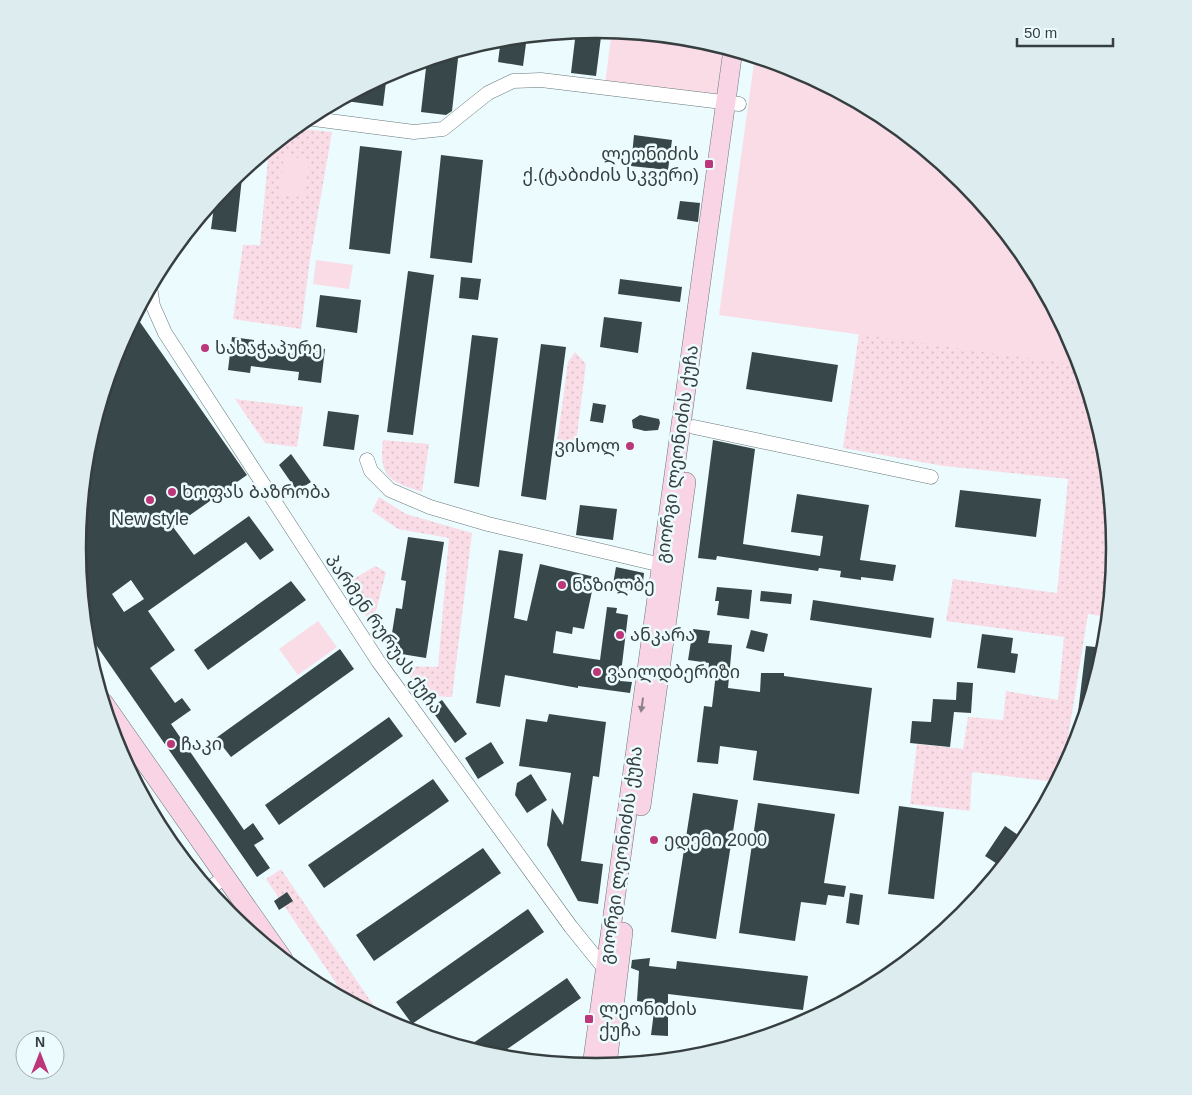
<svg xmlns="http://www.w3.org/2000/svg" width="1192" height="1095" font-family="Arial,'Noto Sans Georgian',sans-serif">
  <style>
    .grass { fill: url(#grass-dots) }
    .park { fill: #fadce7 }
    .building { fill: #37474a; fill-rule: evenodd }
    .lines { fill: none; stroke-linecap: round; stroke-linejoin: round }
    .street-casing { stroke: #67787c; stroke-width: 15 }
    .secondary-casing { stroke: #67787c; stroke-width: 20 }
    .street { stroke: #fff; stroke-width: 14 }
    .secondary { stroke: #f9d4e5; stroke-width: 19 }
    .oneway { fill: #8e828a }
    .poi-dot { fill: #bc377a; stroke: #ebfbfe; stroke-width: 2 }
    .labels { text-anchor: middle; stroke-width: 5; stroke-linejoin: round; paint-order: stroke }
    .poi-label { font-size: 18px; fill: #373e40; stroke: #ebfbfe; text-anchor: start }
    .street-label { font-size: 18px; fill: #373e40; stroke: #ebfbfe }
    .rim { fill: none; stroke: #373e40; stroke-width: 2.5 }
  </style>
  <defs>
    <pattern id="grass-dots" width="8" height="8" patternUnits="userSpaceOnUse" patternTransform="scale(1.25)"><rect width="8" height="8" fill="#fadce7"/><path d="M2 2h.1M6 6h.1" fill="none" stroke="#d7bec7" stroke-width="1.8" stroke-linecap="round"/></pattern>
  </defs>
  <rect width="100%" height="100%" fill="#ebfbfe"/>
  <path class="grass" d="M293,128l39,4 -22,127 -9,70 -68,-10 10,-74h17l9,-97z
    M859,333l221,32 25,82 10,101 -7,69 -20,-3 -25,155 -7,13 -84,-10 -2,39 -60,-7 7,-60 46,5 5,-32 35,3 3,-29 52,9 6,-63 -118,-16 7,-42 104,14 11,-114 -124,-13 -101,-18z
    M575,352l11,12 -11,87 -19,-1 12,-88z
    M235,399l68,8 -6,40 -32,-4z
    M383,440l46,4 -7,48c-34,-11 -43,-15 -39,-52z
    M379,497l27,17 66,19 -20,164 -26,-1 -25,-30 37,1 11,-129 -51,-9 -26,-18z
    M375,566l11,6 -13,50 -2,1 -27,-38z
    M281,869l101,149 -34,-17 -82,-122z"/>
  <path class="park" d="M612,30l85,9 31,9 -7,50 -116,-14z
    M755,56l40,12 89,48 79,65 64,79 48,89 5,16 -361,-50z
    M284,156l25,3 -4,38 -26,-2z
    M316,260l37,5 -4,24 -36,-5z
    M318,621l19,26 -39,28 -19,-26z"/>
  <path class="building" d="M597,29h5l-6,47 -25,-3 5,-42z
    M527,36l-4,30 -25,-4 3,-24z
    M459,50l-7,61 -6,4 -25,-3 6,-53z
    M375,80l11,2 -3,24 -45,-6z
    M634,135l38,5 -4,30 -37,-4z
    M360,146l42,5 -12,103 -41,-5z
    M441,155l42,5 -11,103 -42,-5z
    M243,169l-7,63 -25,-3 4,-30 14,-19z
    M680,201l20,2 -2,19 -21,-3z
    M408,271l26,4 -21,160 -26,-3z
    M461,277l20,2 -3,21 -19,-2z
    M620,279l62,8 -2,15 -62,-8z
    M320,295l41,5 -4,33 -41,-6z
    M135,315l112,160 -74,52 21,28 55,-39 25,34 -14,10 -14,-18 -98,69 27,39 -25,18 25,35 7,-5 9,12 -20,14 73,106 9,-7 11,16 -10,6 16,23 -13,9 -172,-248 -8,-82 10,-101 30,-97zM131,580l13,19 -20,13 -12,-18z
    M604,317l38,5 -4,31 -38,-6z
    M472,335l26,3 -19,149 -25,-4z
    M232,337l22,3v5l48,6v-5l23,3 -4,34 -23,-3 1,-8 -48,-6 -1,7 -22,-3z
    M541,344l25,3 -20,153 -25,-4z
    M752,352l86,13 -6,37 -86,-13z
    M593,403l13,2 -3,18 -13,-2z
    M328,411l31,4 -5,35 -31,-4z
    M640,415l19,4 1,4 -2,7 -13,1 -12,-3 -1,-8z
    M713,440l42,9 -12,95 77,12 3,-20 -32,-4 6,-38 72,11 -9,55 36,5 -3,16 -32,-4v3l-21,-3 1,-6 -22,-3 -1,3 -101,-15 -1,4 -18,-2z
    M291,454l20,28 -14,9 -18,-26z
    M960,490l81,9 -5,38 -81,-10z
    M580,505l37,4 -4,31 -37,-5z
    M408,537l36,5 -18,116 -37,-6 7,-44 6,1 4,-28 -5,-1z
    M499,550l24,4 -9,64 13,3 13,-57 55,13 -11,52 -11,-2 -1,7 -16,-3 -3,22 47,7 7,-53 10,1 -1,5 12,2 -8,66 12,1 -2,11 -52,-7v2l-73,-13 -5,32 -24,-4z
    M616,567l28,6 -2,19 -25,-3v-4l-4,-1z
    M291,581l15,19 -98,70 -14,-20z
    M717,587l35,3 -3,29 -32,-4 2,-14h-4z
    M761,591l31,3 -1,10 -31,-3z
    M813,600l121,18 -3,20 -121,-18z
    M693,629l17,2 -2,12 24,2 -4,43 32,4 1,-19h23v3l88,12 -13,106 -106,-14 4,-29 -37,-5 -2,18 -21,-2 7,-56 8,1 4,-34 -8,-1 1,-9 -21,-3z
    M751,630l17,4 -4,18 -18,-4z
    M982,634l31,4 -2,15 7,1 -3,19 -38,-5z
    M1086,646l19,2 -23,74 -5,-1z
    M340,649l14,20 -123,88 -15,-19z
    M957,682l16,1 -2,30 -17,-1 -4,35 -40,-4 2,-22 19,1 2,-23 23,1z
    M442,700l25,34 -12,9 -25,-35z
    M549,714l57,8 -7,55 -6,-1 -12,85 22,3 -5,40 -20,-3 -31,-56 5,-37 11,17 8,-52 -52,-7 7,-47 21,3z
    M389,717l14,19 -124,89 -14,-20z
    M491,742l13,21 -26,16 -13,-21z
    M531,774l16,26 -20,13 -12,-18 2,-12z
    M433,779l16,22 -125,87 -16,-23z
    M693,793l45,7 -22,139 -45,-7z
    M758,803l77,11 -11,69 22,3 -2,11 -16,-2 -2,10 -25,-3 -6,39 -56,-8z
    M899,806l45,6 -10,87 -46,-5z
    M1005,826l19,13 -22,28 -17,-11z
    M483,848l18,25 -127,88 -18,-26z
    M287,892l6,9 -14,9 -5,-9z
    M850,893l13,2 -4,30 -13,-2z
    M528,909l16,23 -132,92 -16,-22z
    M650,958l-1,8 27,3 1,-8 131,15 -5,34 -135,-16v42l-17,-1 4,-31 -18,-3 2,-30 -8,-3 1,-8z
    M567,978l14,20 -84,58 -31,-8z"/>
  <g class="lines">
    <g class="street-casing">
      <path id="street" d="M306,118l108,14 29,-3 45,-36 25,-12 28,-1 198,24
        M150,287l3,19 12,27 213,328 193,266 38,47
        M694,427l237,50
        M367,460l4,11 19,19 40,17 58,17 182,43
        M209,889l17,-13"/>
    </g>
    <g class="secondary-casing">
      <path id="secondary" d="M103,702l180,257
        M641,806l45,-324
        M607,1065l16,-133
        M592,1066l141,-1016"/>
    </g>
    <use href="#street" class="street"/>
    <use href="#secondary" class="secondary"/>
  </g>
  <defs><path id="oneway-solid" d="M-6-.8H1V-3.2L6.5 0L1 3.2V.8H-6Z" transform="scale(1.25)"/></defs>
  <use class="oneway" href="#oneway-solid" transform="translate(642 705) rotate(98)"/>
  <g class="poi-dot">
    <rect x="704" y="159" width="10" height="10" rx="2.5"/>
    <circle cx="205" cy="348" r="5"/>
    <circle cx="630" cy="446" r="5"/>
    <circle cx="172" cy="492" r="5"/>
    <circle cx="150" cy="500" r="5"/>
    <circle cx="562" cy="585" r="5"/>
    <circle cx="620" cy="635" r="5"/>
    <circle cx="597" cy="672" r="5"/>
    <circle cx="171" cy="744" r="5"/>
    <circle cx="654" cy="840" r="5"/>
    <rect x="584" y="1014" width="10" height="10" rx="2.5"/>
  </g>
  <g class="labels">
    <g class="poi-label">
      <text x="699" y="160" text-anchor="end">ლეონიძის<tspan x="699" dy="21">ქ.(ტაბიძის სკვერი)</tspan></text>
      <text x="215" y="354">სახაჭაპურე</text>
      <text x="620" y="452" text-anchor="end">ვისოლ</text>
      <text x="182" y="498">Ხოფას Ბაზრობა</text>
      <text x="150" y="525" text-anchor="middle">New style</text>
      <text x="572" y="591">ნაზილბე</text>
      <text x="630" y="641">ანკარა</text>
      <text x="607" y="678">ვაილდბერიზი</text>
      <text x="181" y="750">ჩაკი</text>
      <text x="664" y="846">ედემი 2000</text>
      <text x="599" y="1015">ლეონიძის<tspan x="599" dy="21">ქუჩა</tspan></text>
    </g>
    <g class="street-label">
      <text transform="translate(677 454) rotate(-82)" y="6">გიორგი ლეონიძის ქუჩა</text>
      <text transform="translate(384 634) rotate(55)" y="6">პარმენ რურუას ქუჩა</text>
      <text transform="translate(621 855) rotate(-82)" y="6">გიორგი ლეონიძის ქუჩა</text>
    </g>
  </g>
  <path d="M0 0H1192V1095H0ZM86 548a510 510 0 1 1 1020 0a510 510 0 1 1-1020 0Z" fill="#ddecef" fill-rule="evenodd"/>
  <path class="rim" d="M86 548a510 510 0 1 1 1020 0a510 510 0 1 1-1020 0Z"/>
  <g transform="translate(40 1055)"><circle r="24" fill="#ebfbfe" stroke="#a3afb2"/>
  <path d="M0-4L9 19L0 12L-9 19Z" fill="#bc377a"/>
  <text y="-8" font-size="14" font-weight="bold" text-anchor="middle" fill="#373e40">N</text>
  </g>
  <path d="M1017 38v8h96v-8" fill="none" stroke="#373e40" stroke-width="2.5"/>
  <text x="1024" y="38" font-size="15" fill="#373e40" stroke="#ebfbfe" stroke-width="4" paint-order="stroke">50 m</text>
</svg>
